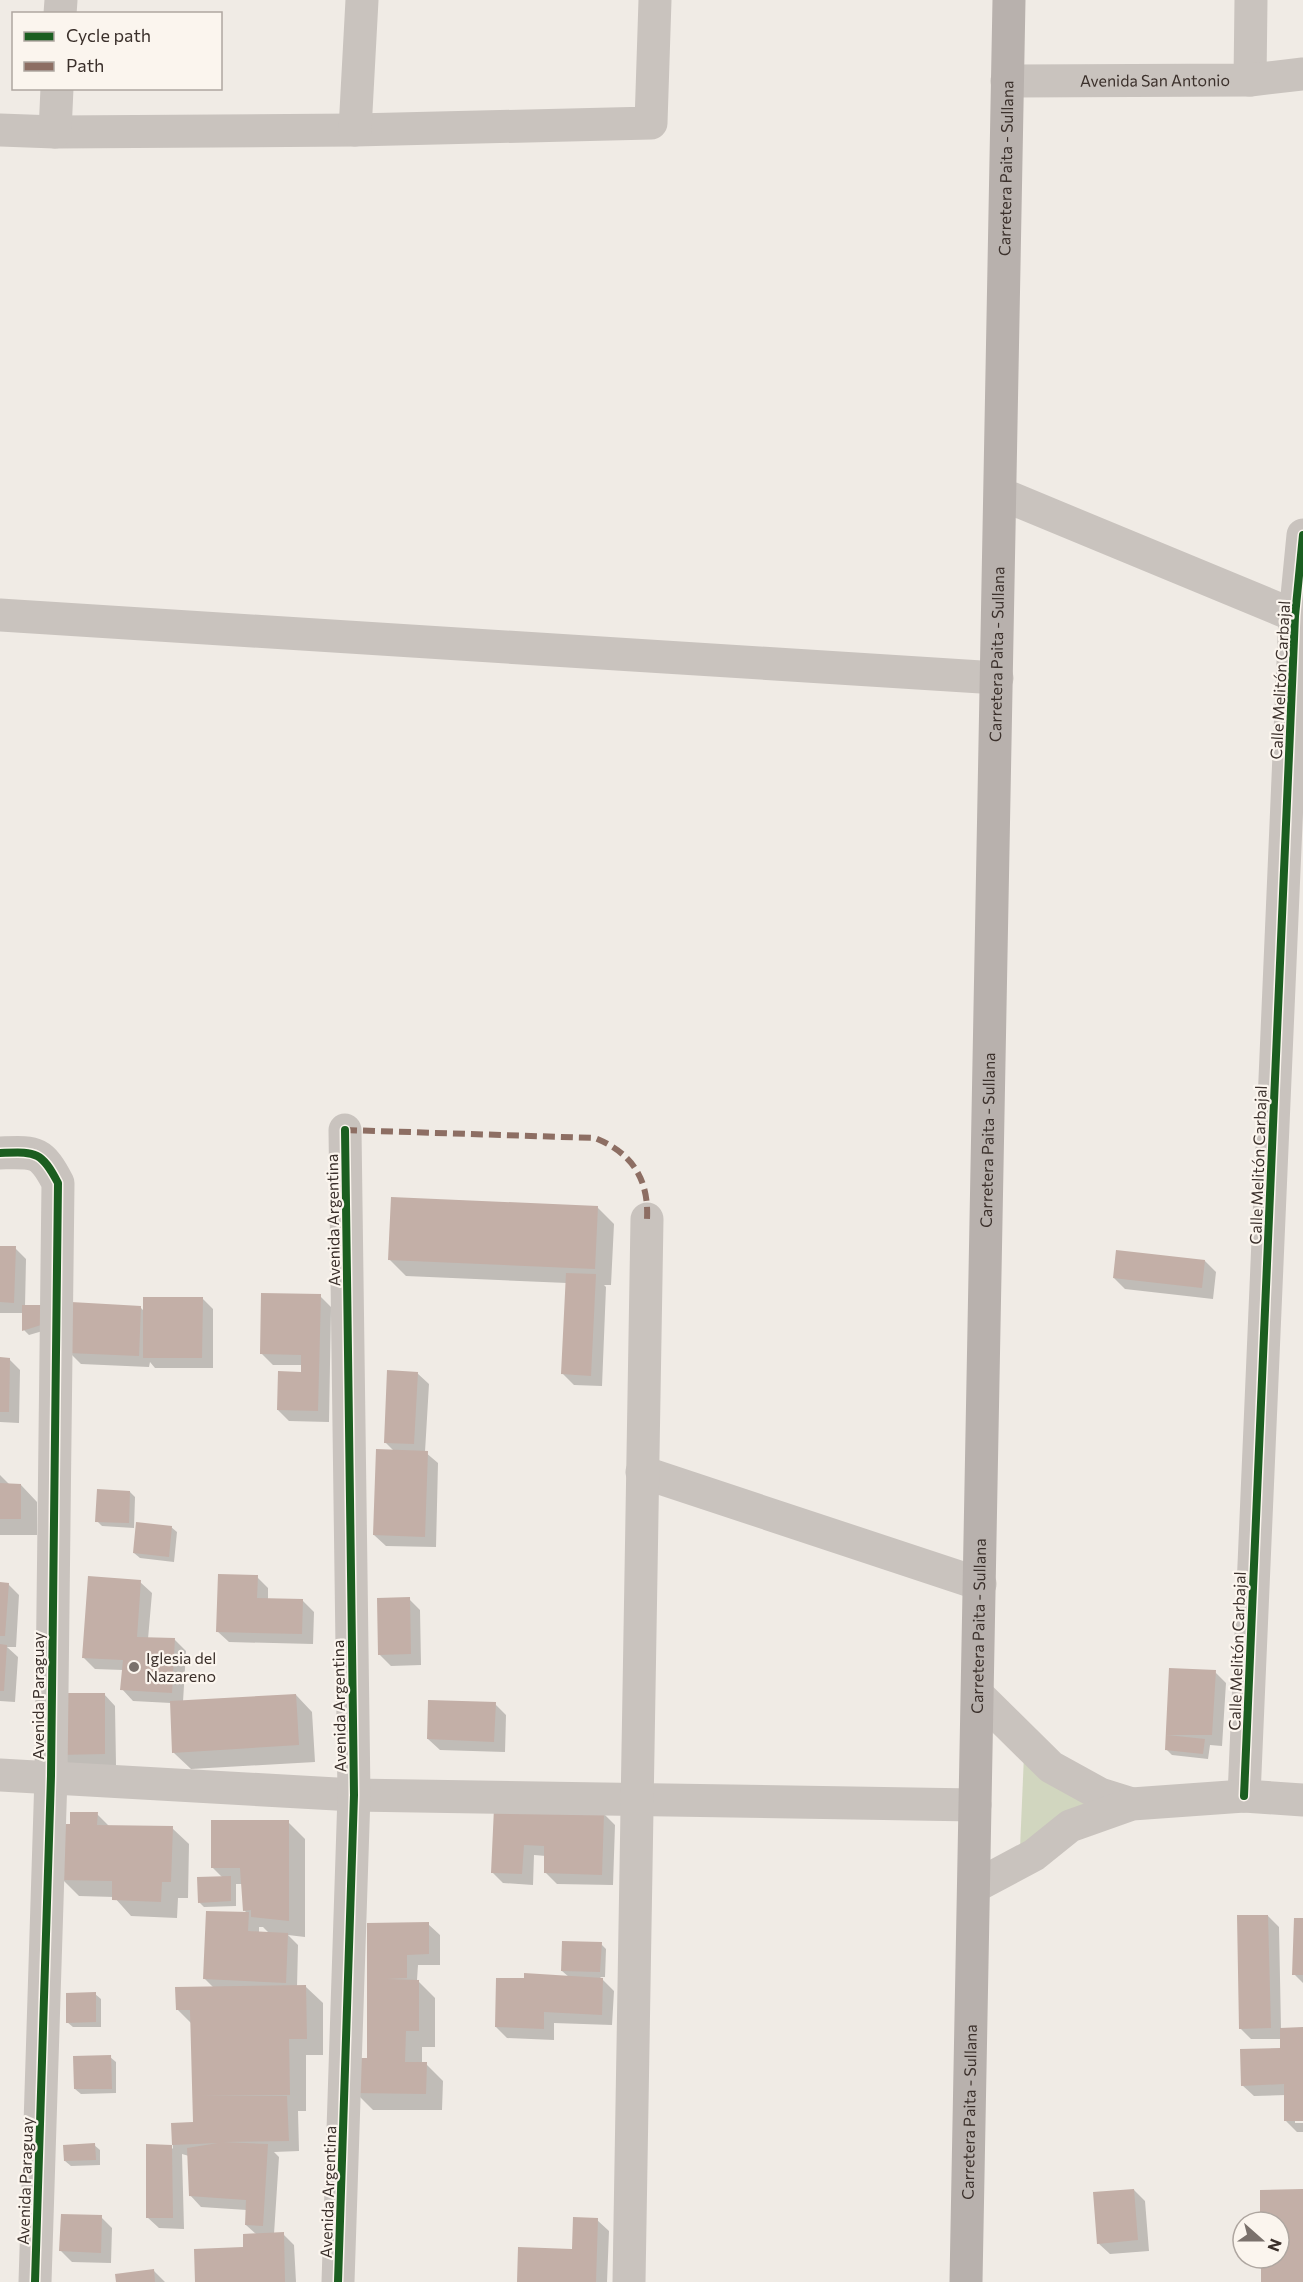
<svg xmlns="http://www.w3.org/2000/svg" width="1303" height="2282" font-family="Commissioner,sans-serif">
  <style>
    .green { fill: #d1d6bf }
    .shadow { fill: #0003; fill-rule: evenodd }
    .building { fill: #c3afa7 }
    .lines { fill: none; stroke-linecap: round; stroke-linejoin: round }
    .minor { stroke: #c9c3be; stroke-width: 33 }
    .major { stroke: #b8b1ad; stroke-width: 33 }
    .quiet { stroke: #8d6e63; stroke-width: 6; stroke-dasharray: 12 6; stroke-linecap: butt }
    .cycleway-casing { stroke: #fbf5ee; stroke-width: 11 }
    .cycleway { stroke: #1b5e20; stroke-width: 8 }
    .poi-dot { fill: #7a716c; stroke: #fbf5ee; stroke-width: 2 }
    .labels { text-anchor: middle; stroke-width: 4.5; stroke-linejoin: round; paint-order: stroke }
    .street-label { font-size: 16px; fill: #3b302b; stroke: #fbf5ee }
    .poi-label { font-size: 16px; fill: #3b302b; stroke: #fbf5ee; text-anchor: start }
  </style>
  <rect width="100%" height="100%" fill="#f0ebe5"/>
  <path class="green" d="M1024,1755l66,52 -70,42z"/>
  <path class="shadow" d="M597,1207l17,17 -3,61h-7l2,2 -4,99 -28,-1 -11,-11 4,-91 -161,-7 -17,-17z
    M0,1248h15l11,11 -1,48 21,23 -17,5 -5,-5v-17h-24z
    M1205,1261l11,11 -3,27 -88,-10 -11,-11z
    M320,1296l11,11 -2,115 -40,-1 -11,-11 24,-37 1,-8h-30l-11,-11z
    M202,1298l11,11v59h-58l-5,-6 -1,5 -68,-3 -11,-11 70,-46 5,5z
    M0,1359h9l11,11 -1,53 -19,-1z
    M417,1373l12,11 -4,68 13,11 -2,84 -50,-1 -12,-11 20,-84 -9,-9z
    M0,1475l10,10h11l16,17v33h-37z
    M130,1492l5,5 -1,31 -32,-2 -5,-5z
    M171,1527l6,5 -3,30 -34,-4 -6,-5z
    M257,1577l11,11v12l35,1 11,11 -1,32 -84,-2 -12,-11z
    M140,1582l12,11 -4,46 27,1 11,11 -3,51 113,-7 16,17 3,50 -124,7 -17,-16 -3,-50 -38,-2 -11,-12 1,-19 -28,-1 -11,-11z
    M0,1584h8l11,11 -3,52h-9l11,10 -3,45 -15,-1z
    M409,1599l11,11 1,55 -30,1 -12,-12z
    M1215,1672l11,11 -4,63 -12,-1 -2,14 -36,-4 -6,-6 2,-14z
    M104,1694l11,12 1,59 -47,1 -11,-11z
    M495,1704l11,11 -1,37 -65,-2 -12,-11z
    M495,1810l109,4 11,11 -2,60 -56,-1 -12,-12 1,-16 -12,-1 -1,30 -30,-2 -11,-11z
    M97,1814l12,12 63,2 17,16 -1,54h-10l-1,20 -46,-2 -17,-19 -35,-1 -17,-17 9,-53z
    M288,1822l17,17v98l-17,-2 10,10 -1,42h9l17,16v52h-17v56h-8l1,40 -25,1 5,5 -5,77h9l11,11 2,37h-100l49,-33 12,-14 -11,-10 1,-15 -46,-3 -11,-12 -1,-39 -7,-2 2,75 -25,-1 -12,-11 24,-70 2,2 -1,-25 23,-1 -3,-99 -15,-15 37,-21 -10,-10 44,-64 -4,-4 -1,-26h-7v22l-32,1 -5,-5 23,-25 -10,-10zM259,1927h4l6,6h-10z
    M1268,1916l11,11 2,102h22v91h-8v3h8v9h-6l-11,-11v-26l-32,1 -12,-11 40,-36 -1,-10h-30l-11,-11z
    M1303,1920v63l-9,-9z
    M428,1924l12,11v30h-22l-1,15 18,18v49h-13v17h4l17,17 -1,29h-69l-17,-17 12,-34 1,-80z
    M601,1944l5,5 -1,28h-5l14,14 -2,34 -58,-2v17l-47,-2 -11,-11 73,-50 -7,-6z
    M95,1994l6,5v28h-28l-6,-5z
    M110,2057l6,5v31l-35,1 -6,-5z
    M94,2145l6,5v15l-29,1 -6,-5z
    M1134,2190l11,11 4,50 -39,3 -12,-11z
    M101,2217l11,11 -1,35 -39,-1 -11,-11z
    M597,2220l12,11 -2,51h-87l53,-32z
    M154,2271l11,11h-48z"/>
  <path class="building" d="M391,1197l207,9 -3,63 -207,-9z
    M0,1246h16l-2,57 -14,-1z
    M1116,1250l89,10 -3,28 -89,-10z
    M566,1273l30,1 -5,102 -30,-2z
    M261,1293l60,1 -3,117 -41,-1 1,-39 23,1v-17l-41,-1z
    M143,1297h60l-1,61h-59z
    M71,1302l70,4 -2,50 -71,-3z
    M22,1305h19v20l-19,6z
    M0,1357l10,1 -1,54h-9z
    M387,1370l31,2 -4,72 -30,-1z
    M376,1449l52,2 -3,86 -52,-2z
    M0,1483l21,1v35h-21z
    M97,1489l33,2 -1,32 -34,-1z
    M136,1522l36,4 -3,31 -36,-4z
    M218,1574l40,1 -1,23 46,1 -1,35 -86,-2z
    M88,1576l53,4 -4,57 38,1 -3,55 -52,-3 3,-30 -41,-2z
    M0,1582l9,1 -4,53h-5z
    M410,1597l1,57 -33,1 -1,-57z
    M0,1644l7,1 -3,46h-4z
    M1169,1668l47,2 -4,65h-45l38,4 -2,15 -38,-4z
    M56,1693h49v61l-48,1z
    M296,1694l3,51 -127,8 -2,-52z
    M428,1700l68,2 -2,40 -67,-3z
    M494,1808l110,5 -2,62 -58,-2v-27l-20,-1 -2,29 -31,-1z
    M70,1812h28l-1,13 76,1 -2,56h-9l-1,20 -49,-2v-19l-51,-1 1,-56h8z
    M211,1820h78v101l-38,-4v-7l-8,1 -3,-43h-29z
    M231,1876v25l-33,2 -1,-26z
    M206,1911l43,1 -1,19 40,2 -2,50 -83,-4z
    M1237,1915h31l3,113 -32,1z
    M1294,1918h9v57h-11z
    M429,1922v32l-22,1v23l-20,1 32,1v51h-13l-1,31h22l-1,32 -71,-1 1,-35h11v-135z
    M562,1941l40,1 -2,30 -39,-1z
    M524,1973l79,5 -1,37 -58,-3v17l-49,-2 1,-49h28z
    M306,1985l1,54h-18l1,56h-91l88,1 2,45 -66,1 45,2 -5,82 -18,-1 1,-25 -57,-4 -2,-48 31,-5 -46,2 1,73h-27v-74l26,1 -1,-22 22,-1 -3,-112h-14l-1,-23z
    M96,1992v30l-30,1v-30z
    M1303,2027v94h-19v-37l-43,2 -1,-37 40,-1v-20z
    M111,2055l1,34h-38l-1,-33z
    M95,2143l1,17 -32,1 -1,-16z
    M1134,2189l4,51 -41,4 -4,-52z
    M1303,2189v93h-42v-24h18v-36h-19v-32z
    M61,2214l41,1 -1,38 -42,-2z
    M573,2217l25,1 -2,64h-79l1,-35 54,2z
    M284,2232l1,50h-90l-1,-33 49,-2v-13z
    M154,2269l1,13h-39l-1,-8z"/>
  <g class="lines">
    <g class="minor">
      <path d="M60,14l1,-14"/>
      <path d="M1250,80l1,-80"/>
      <path id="s1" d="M1007,81l243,-1 53,-6"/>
      <path d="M0,130l55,2 300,-2 296,-7 4,-123"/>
      <path d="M355,130l7,-130"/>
      <path d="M55,132l2,-44"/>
      <path d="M1001,494l302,125"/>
      <path d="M0,615l997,63"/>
      <path d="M0,1153c35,-1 41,-3 58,30l-7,593 -16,506"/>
      <path d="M642,1472l338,112"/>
      <path d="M978,1695l73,72 49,27 32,10"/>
      <path d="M0,1775l354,20 621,10"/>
      <path d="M1244,1796l51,-1180 8,-81"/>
      <path d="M974,1887l60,-32 36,-29 62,-22 112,-8 59,4"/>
      <path d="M338,2282l16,-487 -9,-665"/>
      <path d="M629,2282l18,-1063"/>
    </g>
    <path class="major" id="s2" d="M966,2282l43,-2282"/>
    <path class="quiet" d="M345,1130l250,8c37,15 54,41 52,81"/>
    <g class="cycleway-casing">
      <path id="cycleway" d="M0,1153c35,-1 41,-3 58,30l-7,593 -16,506
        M1244,1796l51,-1180 8,-81
        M338,2282l16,-487 -9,-665"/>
    </g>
    <use href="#cycleway" class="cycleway"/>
  </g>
  <circle class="poi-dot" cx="134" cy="1667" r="6"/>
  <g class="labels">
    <g class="street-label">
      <text dy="6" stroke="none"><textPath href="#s1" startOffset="148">Avenida San Antonio</textPath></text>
      <text dy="6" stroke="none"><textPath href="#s2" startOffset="2114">Carretera Paita - Sullana</textPath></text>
      <text dy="6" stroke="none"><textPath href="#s2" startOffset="1628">Carretera Paita - Sullana</textPath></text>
      <text transform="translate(1280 680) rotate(-87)" y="6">Calle Melitón Carbajal</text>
      <text dy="6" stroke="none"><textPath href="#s2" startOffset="1142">Carretera Paita - Sullana</textPath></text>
      <text transform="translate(1258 1165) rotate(-88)" y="6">Calle Melitón Carbajal</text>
      <text transform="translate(333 1220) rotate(-91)" y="6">Avenida Argentina</text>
      <text dy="6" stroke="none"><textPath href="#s2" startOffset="656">Carretera Paita - Sullana</textPath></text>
      <text transform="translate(1237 1651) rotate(-88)" y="6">Calle Melitón Carbajal</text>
      <text transform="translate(38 1696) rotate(-90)" y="6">Avenida Paraguay</text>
      <text transform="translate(339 1706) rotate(-91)" y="6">Avenida Argentina</text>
      <text dy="6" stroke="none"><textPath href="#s2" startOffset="170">Carretera Paita - Sullana</textPath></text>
      <text transform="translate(25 2181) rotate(-88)" y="6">Avenida Paraguay</text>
      <text transform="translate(328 2192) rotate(-88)" y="6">Avenida Argentina</text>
    </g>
    <g class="poi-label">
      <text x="146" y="1664">Iglesia del<tspan x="146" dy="18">Nazareno</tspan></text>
    </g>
  </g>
  <rect x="12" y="12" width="210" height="78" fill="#fbf5ee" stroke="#aea6a0" stroke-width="1.5"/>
  <rect x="24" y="32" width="30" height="9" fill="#1b5e20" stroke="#aea6a0" stroke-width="1.5"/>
  <text x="66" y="42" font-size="18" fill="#3b302b">Cycle path</text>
  <rect x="24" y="62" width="30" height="9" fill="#8d6e63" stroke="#aea6a0" stroke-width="1.5"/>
  <text x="66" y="72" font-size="18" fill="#3b302b">Path</text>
  <g transform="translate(1261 2240) rotate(111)"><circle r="28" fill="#fbf5ee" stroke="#aea6a0" stroke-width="1.5"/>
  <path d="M0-4.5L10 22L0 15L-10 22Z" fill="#7a716c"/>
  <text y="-9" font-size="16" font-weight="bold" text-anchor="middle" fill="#3b302b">N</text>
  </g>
</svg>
